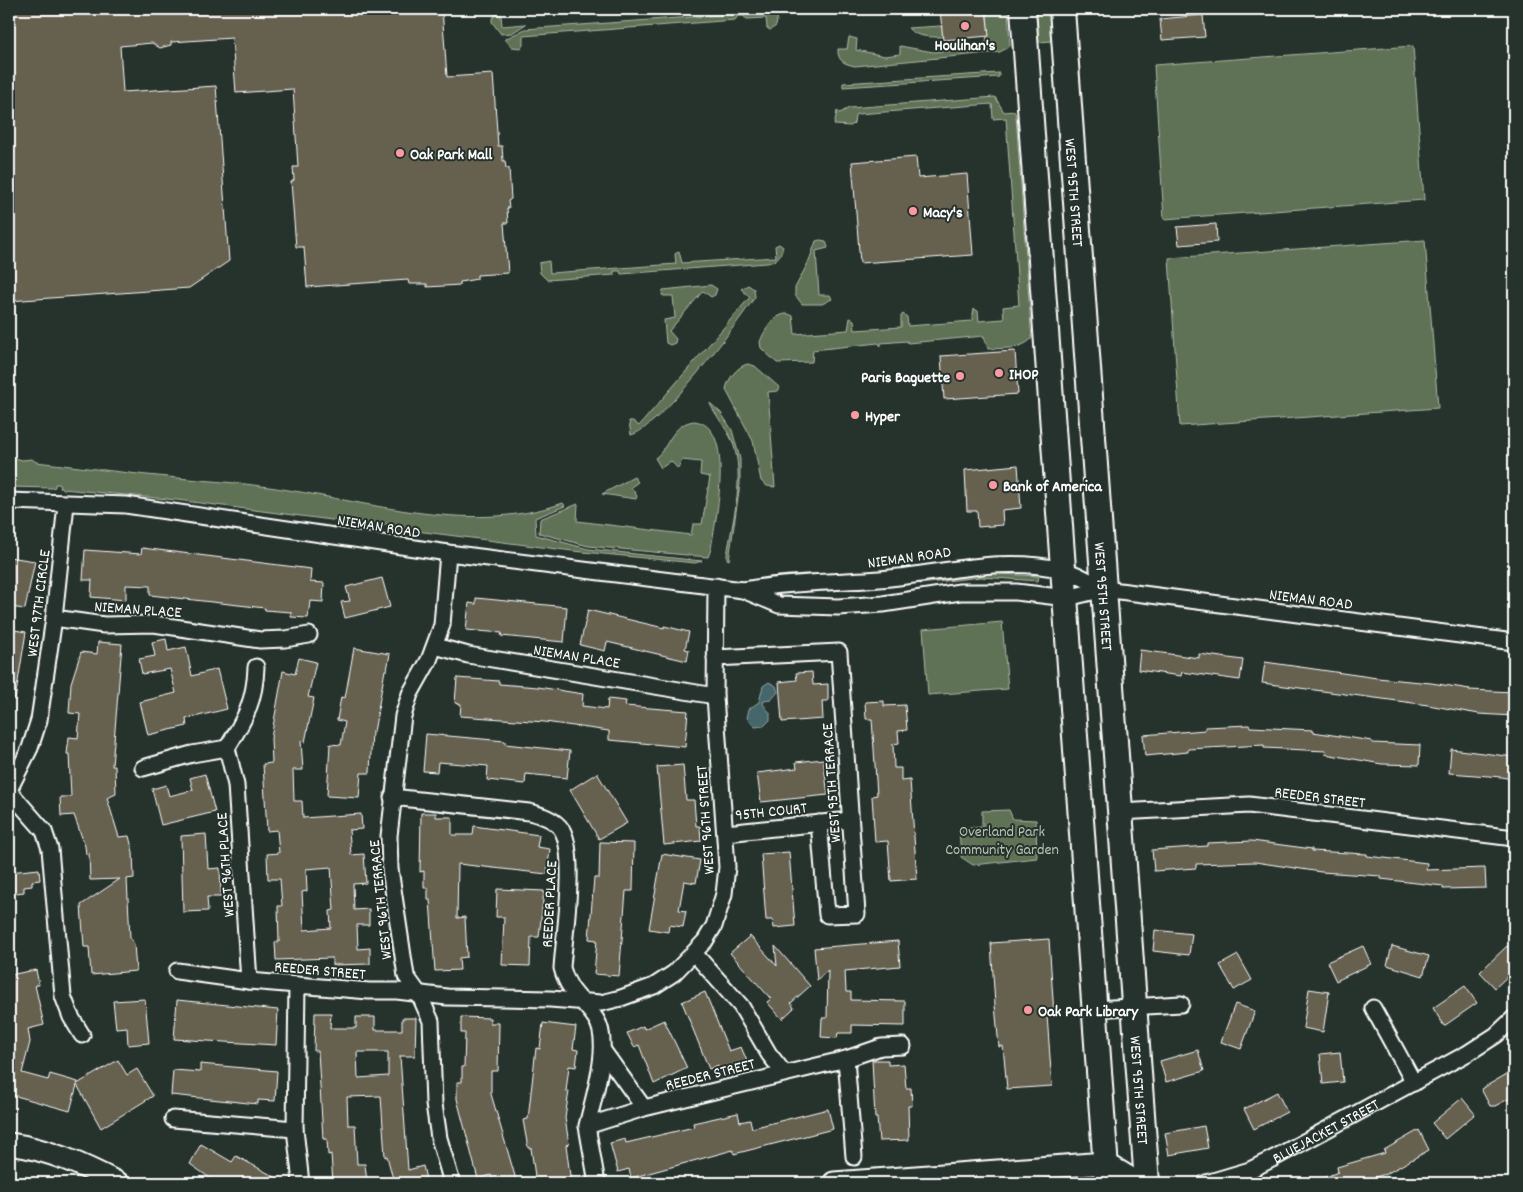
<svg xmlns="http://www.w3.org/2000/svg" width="1523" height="1192" font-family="Dekko,sans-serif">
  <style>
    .green { fill: #607255; stroke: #b0b8aa }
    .water { fill: #44666a; stroke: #8fa3a6 }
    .building { fill: #66604f; stroke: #fff; fill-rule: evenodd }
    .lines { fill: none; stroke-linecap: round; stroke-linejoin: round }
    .street-casing { stroke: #fff; stroke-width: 19 }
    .secondary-casing { stroke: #fff; stroke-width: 25 }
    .primary-casing { stroke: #fff; stroke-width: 28 }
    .street { stroke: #26332d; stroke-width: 15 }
    .secondary { stroke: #26332d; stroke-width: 21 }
    .primary { stroke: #26332d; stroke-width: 24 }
    .poi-dot { fill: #ff9aa2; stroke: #26332d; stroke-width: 2 }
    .labels { text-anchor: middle; stroke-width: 4; stroke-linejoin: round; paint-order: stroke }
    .poi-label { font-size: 16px; font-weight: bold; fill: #fff; stroke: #26332d; text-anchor: start }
    .street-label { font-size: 16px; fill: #fff; stroke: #26332d }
    .park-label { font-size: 16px; fill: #b7c0b2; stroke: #26332d }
  </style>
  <rect width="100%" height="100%" fill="#26332d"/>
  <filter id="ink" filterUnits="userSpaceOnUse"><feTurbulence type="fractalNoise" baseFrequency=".02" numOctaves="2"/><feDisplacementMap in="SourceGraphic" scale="10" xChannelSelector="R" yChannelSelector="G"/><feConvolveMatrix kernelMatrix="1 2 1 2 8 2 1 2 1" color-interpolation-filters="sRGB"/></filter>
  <g filter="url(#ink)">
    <path class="green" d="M775,9h4l-3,17 -6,4 -3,-2 -1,-10 -19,1 -4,-3h-5l-3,4 -212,16v9l-2,3 -9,-1 -7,-8 20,-10 250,-18z
      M987,9h21l2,37 -10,6 -145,14c-10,-2 -18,-5 -17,-17h9l2,-12 8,2 -1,11 29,6 15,-2v-8l33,6 52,-4 3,-20z
      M1036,9h16l-1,32 -12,1z
      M496,14l5,1 1,11 24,-2 -14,9 -11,1 -9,-12v-3z
      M941,26l4,11c-12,0 -29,1 -37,-9z
      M1413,46l11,154 -260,19 -10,-154z
      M999,73v4l-156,10v-4z
      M995,97l9,15 10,-1 2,4 15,213 1,10c-10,12 -30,10 -44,11l-4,-13 -76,7 -1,-2 -26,2v3l-3,-3 -65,7 -1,12 -35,1 -16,-15 -1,-6c4,-12 19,-35 33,-26l2,18 53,-4 2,-12 4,2 1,10 46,-3v-11l2,-2 4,3 1,9 64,-5 2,-12 4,2 1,10 25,-2 -1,-12 16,-2 -13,-187 -13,1 -1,-15 -134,10 -3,1 -1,8 -3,3 -17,-1 3,-14 3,2 9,-5z
      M820,240l6,1 2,7 -12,3 3,44h11l2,4 -10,5h-20l-7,-9v-7l14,-27 7,-20z
      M1425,240l13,168 -258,18 -11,-168z
      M779,244l4,3c-3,10 -7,15 -16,16l-146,11 -1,-3h-6v4l-67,5 -7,-7 -1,-10 10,-2 1,12 126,-9 -1,-10 4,-3 3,12 94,-6 -1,-11z
      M711,285l6,4 -2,6 -4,2 -8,-6 -34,40 7,8 -1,4 -5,2 -4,-2 -2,-23 11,-2 -2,-22h-9l-2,-1 1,-5z
      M748,285l6,4 1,8c-19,28 -95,131 -124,138l-2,-14h4l6,5 111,-129 -9,-8z
      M748,364l7,2 25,22 -2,3 -10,1 7,95 -8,-1 -6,-5 -8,-40 -27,-51c1,-10 11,-24 22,-26z
      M710,403l11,10 11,17 8,29v25l-11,76 -2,-1v-4c6,-36 18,-78 6,-112 -4,-11 -23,-36 -23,-40z
      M694,421c43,4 21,101 17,128l-3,8 -120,-11 -49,-13 1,-14 38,-15 -1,17 114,14 2,-11h9l8,-47 -10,-2 1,-13 -19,-2 -4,9 -7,-8 -10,7 -6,-10c14,-10 16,-34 39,-37z
      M9,456l13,4 10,-1 4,3c47,5 95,12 142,16 28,3 56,4 83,8 97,12 206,51 302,17l2,3 -30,12 1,17 52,14 114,12 -7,2 -122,-12 -180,-23 -4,-2v-3l-11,3 -201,-26 -114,-11 -3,-1 -1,-4h-4v3l-3,1 -43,-1z
      M634,477l4,5 -7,5 6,9 -1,3 -34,-5z
      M980,573l59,3 -1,5 -57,-4 -61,7 -1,-4z
      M1002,622l6,67 -80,6 -5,-66z
      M1009,810l4,9 23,1 1,38 -64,7 -12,-8 -2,-28 23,-2v-16z"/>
    <path class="water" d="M769,682l7,4 2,6 -7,8 -7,1 -1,3 7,9v7l-6,6 -9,1 -8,-9 2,-9 10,-7 4,-16z"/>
    <path class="building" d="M9,9h433l5,68 46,-3 5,72h4l1,15h2l1,7h3l2,31 -3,2 1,7h-2l1,15h-4l4,50 -31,2v4l-17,3v3l-33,2v-3h-18l-1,-4 -101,7 -3,-40h-8l-5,-65 3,-2 -1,-13h5l-5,-78 -57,4 -4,-55 -61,4v3l-11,3 -8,-5 -32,3 3,46 93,-6 13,175 -40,27 -180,13z
      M940,9h46l3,27 -46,4z
      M1203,15l2,22 -43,3 -2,-21z
      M916,157l2,21 49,-4 6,81 -113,8 -8,-101z
      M1216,224l1,18 -38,3 -2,-18z
      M1015,351l3,43 -74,5 -3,-43z
      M1018,465l3,43 -19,2 1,15 -25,2 -1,-16h-10l-2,-41z
      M142,548l169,21 -1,13 14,1 -1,19 -13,-1 -2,17 -17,-1v-5l-26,-2v-2l-115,-13v-9l-24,-1v15l-35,-3 1,-17h-9l2,-30 56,4z
      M9,557l26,4 -10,48 -16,-2z
      M382,578l8,29 -45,11 -4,-16 9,-1 -4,-14z
      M476,598l91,9 -3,35 -63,-6 1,-3 -36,-3 3,-27 7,1z
      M588,610l76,18v-2l25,6 -4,17 4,1 -2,11 -80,-19 -2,9 -25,-6z
      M9,629l17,3 -11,68 -6,-1z
      M166,639l2,12 18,-4 6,29 25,-7 10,40 -41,10 1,7 -39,9 -8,-33 36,-9 -6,-24 -28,5 -3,-15 16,-3 -3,-14z
      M98,642l24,2 -10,122h3l1,28 -9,4 12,39 10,-1 4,16 1,26 -7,1 3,59 4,6 2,27 -45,4 -2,-28h-5l-3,-42 39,-26 -30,1 -1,-27 -3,1 -1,-8 -11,-31 -13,1 -1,-19h11l-2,-43h-2l2,-17 9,1 2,-24 -11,-1 2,-30 10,-31 16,2z
      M354,648l36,6 -3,16h-2l-11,62 -2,-1 -2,42h-9l-2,25 -32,-2 3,-52 11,1 4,-23 -8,-2 4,-23 4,1z
      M1140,650l59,8v-4l44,6 -3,20 -58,-8 -1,4 -43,-6z
      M299,658l17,4 -8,35 6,1 -9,44 -4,-1 2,29h-10l1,31h8l1,17 58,-4 1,15 -13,1 2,25 13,-1 2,29 -13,1 1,26 15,-1v16h-12l1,24 12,-1v16l-38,1v-7l-56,2 -1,-18h4l-1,-36h4l-2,-27h-12l-1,-25 12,-1 -2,-23 -10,1 -4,-67 9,-1 -1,-25 12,-67 12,3zM331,867l3,43 -4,1 1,17 -27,2 -2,-38 5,-1 -1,-22z
      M1265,662l112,16 54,5 39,6 -1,1 45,2v24l-35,-2 -51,-9 -166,-22z
      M812,672l1,13 15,-1v17h-6l1,18 -41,3 -3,-40 18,-2 -1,-7z
      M457,678l42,3v3l39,3 45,7 -1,12 25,3 1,-10 18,2 -1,5 63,5 -3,36 -76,-7v-9l-64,-9 -85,-6 1,-12 -6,-1z
      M884,701v5l21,-1 2,25 -9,1 1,12 -6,1 1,24h7v13l9,-1 7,99 -26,2 -3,-40 -13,1 -3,-46 5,-1 -5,-76h-6l-1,-17z
      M1249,725l1,2 63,3v2l59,9v2l48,2 -1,20 -37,-1 -57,-10 1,-3 -62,-3v-3l-76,4v3l-43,4 -2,-21 62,-5v-3z
      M426,734l79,7v3l65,7 -3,27 -41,-4 -1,10 -38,-4 1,-14 -50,-4 -1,10 -14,-1z
      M1451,749l63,8v23l-12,-3 -53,-4z
      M823,759l5,36 -67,7 -4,-29 40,-5 -1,-6z
      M683,765l3,35h8l2,26h4l1,15 -37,4 -7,-78z
      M597,773l30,50 -28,16 -29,-49z
      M205,774l10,38 -54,13 -9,-36 14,-4 3,11 24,-6 -3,-12z
      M421,813h15v4h16v18h21l1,-9 14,2 51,7 -2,12 13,2 -3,25 -89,-10 -1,54 8,-1 2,40 -8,1 1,12 -25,1 -5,-71h-2v-12h-4v-17l-4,1z
      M206,834l2,35 12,-1 1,29h-14l1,14 -25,1 -2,-76z
      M1252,841l60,8v2l55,3v2l60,7 -1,7 59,-2 1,20 -43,1v-3l-62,-7v-3l-60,-4 -66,-10 -59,2v4l-42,3 -2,-21 55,-4v-3z
      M600,842l34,1 -1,48h-7l-7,85 -25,-2 3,-34 -8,-1 5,-61h5z
      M789,852l6,74 -21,2 -1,-8h-7l-5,-66z
      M662,854l38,6 -4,23 -12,-2 -5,29 7,1 -3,16 -14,-2 -1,7 -19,-3z
      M39,869l1,11 -8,1v5l-8,1v5l-15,2v-22z
      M497,889l47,2 -5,46h-8l-1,29 -28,-1 2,-48h-8z
      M1155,930l37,4 -3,21 -36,-4z
      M750,936l27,30 -2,-20 35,40 -19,17 3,5 -12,11 -15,-17 4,-3 -41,-46z
      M1049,939l5,76h-7l5,71 -45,3 -4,-43 -4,1 -4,-42 -4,-62z
      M898,941l2,25 -55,5 1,21h5v8l54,1v25l-53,-1v8h-14l-1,5 -16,-1 1,-19h5l1,-48 -11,10 -3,-32z
      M1363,946l8,18 -35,17 -9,-19z
      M1392,946l37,10 -6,20 -36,-11z
      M1507,946l7,7v17l-19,18 -15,-16z
      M1238,955l14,25 -18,10 -14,-25z
      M36,970l3,15h-4l9,40 -16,4 2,13 -8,31 26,7 2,-6 28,8 -1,2 41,-24 9,15 10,-6 16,27 -52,32 -24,-43 -7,26 -61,-17v-119z
      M1465,986l12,17 -33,23 -11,-18z
      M1309,989l20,3 -6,40 -20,-4z
      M705,992l24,59 12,-4 6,14 -26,11 -3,-7 -9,4 -27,-67z
      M145,999l4,44 -21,2 -1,-18 -11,1 -3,-27z
      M177,1000l101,10 -2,35 -102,-6z
      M1235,1004l20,7 -14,38 -20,-7z
      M315,1013h16l-1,15h26v-11h19v13h27v-12h14l-1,38h-15l8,114 15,-4 3,13 -16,4h-16l-7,-27 -2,1 -4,-61 -34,1 1,28h7l2,39h8l2,19h-34l-2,-29 -3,1 -1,-16h-4l-5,-88h-4zM357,1052h31v24l-30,2z
      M461,1017l29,1v5h9l-1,48h-7v23l26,89h-23l-3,-8 -13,4 -21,-80v-17h5v-15h2l1,-34h-4z
      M664,1020l23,48 -33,16 -15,-39 -5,2 -7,-14 16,-7 1,3z
      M543,1023l33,4 -3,22 5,1 -2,17 -7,-1 -3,25h3l-4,27 4,26 -3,1 5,38h-35l-5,-35h-3l-5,-28 5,-1 8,-71 4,1z
      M1198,1050l6,21 -38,11 -6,-21z
      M1340,1052l3,30 -20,2 -3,-30z
      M872,1060h16v5l16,-1 2,24h5l1,18h-4l1,34 -30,1 -2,-23h-2z
      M200,1064l77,7 -2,30 -17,-1v4l-87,-9 2,-25 27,2z
      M1514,1070v26l-19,10h-5l-9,-17z
      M1277,1092l10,20 -33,17 -10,-20z
      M1462,1098l13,16 -30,25 -13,-16z
      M828,1109l5,20 -99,25 -1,-4 -102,28 -2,-9 -11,3 -8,-29 15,-4 1,4 68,-16 -1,-4 45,-10 2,9 10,-2 2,8z
      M1204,1126l4,22 -39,7 -4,-22z
      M1419,1130l10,20 -43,24 -32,9h-43l27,-11 -1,-5 48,-14 -1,-3z
      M201,1144l31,18 4,-6 50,27h-69l-27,-19z"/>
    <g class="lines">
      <g class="street-casing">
        <g id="street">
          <path d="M9,501l117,4 322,48 295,37 36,15 59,2 45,-3 77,-12h56l51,6 37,-9"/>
          <path d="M448,553l-6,72 -13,35 -19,34 -7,22 -14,120 1,33 16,107 13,18 12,27 3,83 5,34 13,45"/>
          <path d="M743,590c49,-9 98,-7 147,-12 60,-6 113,-22 173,-8 14,3 29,13 41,19l410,53"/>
          <path d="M54,618l50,7 50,-1 106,16 25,-1 24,-4"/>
          <path d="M435,646l33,9 247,41"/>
          <path d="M715,658l124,-6 18,262 -30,1 -8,-92"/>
          <path d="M227,748l9,37 13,196"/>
          <path d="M227,748c18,-29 28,-47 29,-81"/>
          <path d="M143,768l49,-14 35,-6"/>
          <path d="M9,790l21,-42 9,-28 15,-102 12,-114"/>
          <path d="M9,791l35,40 6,18 13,147 8,21 11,18"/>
          <path d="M392,797l137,15c12,3 26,7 33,18 15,26 2,106 0,138 7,26 21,31 34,51 16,24 -3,80 -9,107l57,-18 202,-49 35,-12 22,-1"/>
          <path d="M1120,812l129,-7 265,33"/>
          <path d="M726,833l124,-13"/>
          <path d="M694,953l47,53 28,48 15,19"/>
          <path d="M177,971l72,10 120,10h28l50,6 103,2 51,4 20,-5 33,-12 20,-13 31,-32 9,-15 10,-32 3,-27 -12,-171 1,-110"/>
          <path d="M297,985l-2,144 6,54"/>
          <path d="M1373,1008l41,75"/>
          <path d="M1095,1009l86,-5"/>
          <path d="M604,1052l40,56"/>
          <path d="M846,1059l8,98"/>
          <path d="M173,1119l122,10"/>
          <path d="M587,1126l10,57"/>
          <path id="s1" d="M1206,1183l44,-13 24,-12 194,-105 28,-18 18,-17"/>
        </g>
      </g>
      <g class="secondary-casing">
        <path id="secondary" d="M9,1144c39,5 74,21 109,39
          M834,1183l271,-20 33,20"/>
      </g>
      <g class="primary-casing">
        <g id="primary">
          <path d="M1023,9l84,1174"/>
          <path id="s2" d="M1062,9l85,1174"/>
        </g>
      </g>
      <use href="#street" class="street"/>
      <use href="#secondary" class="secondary"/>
      <use href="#primary" class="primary"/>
    </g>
  </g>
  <g class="poi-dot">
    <circle cx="965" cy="26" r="5"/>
    <circle cx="400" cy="153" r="5"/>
    <circle cx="913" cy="211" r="5"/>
    <circle cx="999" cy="373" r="5"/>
    <circle cx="960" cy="376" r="5"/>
    <circle cx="855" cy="415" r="5"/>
    <circle cx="993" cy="485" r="5"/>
    <circle cx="1028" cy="1010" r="5"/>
  </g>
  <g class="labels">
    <g class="poi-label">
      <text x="965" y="50" text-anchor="middle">Houlihan's</text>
      <text x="410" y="159">Oak Park Mall</text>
      <text x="923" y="217">Macy's</text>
      <text x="1009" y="379">IHOP</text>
      <text x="950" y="382" text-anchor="end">Paris Baguette</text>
      <text x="865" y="421">Hyper</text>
      <text x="1003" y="491">Bank of America</text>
      <text x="1038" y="1016">Oak Park Library</text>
    </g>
    <g class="street-label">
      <text dy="6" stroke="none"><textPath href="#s2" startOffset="184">WEST 95TH STREET</textPath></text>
      <text transform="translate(379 525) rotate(9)" y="6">NIEMAN ROAD</text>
      <text transform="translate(909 556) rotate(-8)" y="6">NIEMAN ROAD</text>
      <text dy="6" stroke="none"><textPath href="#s2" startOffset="589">WEST 95TH STREET</textPath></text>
      <text transform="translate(1311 598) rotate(7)" y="6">NIEMAN ROAD</text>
      <text transform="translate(37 603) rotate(-83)" y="6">WEST 97TH CIRCLE</text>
      <text transform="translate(138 608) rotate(4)" y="6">NIEMAN PLACE</text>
      <text transform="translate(577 655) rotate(9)" y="6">NIEMAN PLACE</text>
      <text transform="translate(830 783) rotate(-94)" y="6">WEST 95TH TERRACE</text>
      <text transform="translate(1320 796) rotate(7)" y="6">REEDER STREET</text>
      <text transform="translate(771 810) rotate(-6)" y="6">95TH COURT</text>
      <text transform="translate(704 820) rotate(-94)" y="6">WEST 96TH STREET</text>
      <text transform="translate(224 865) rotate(-94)" y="6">WEST 96TH PLACE</text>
      <text transform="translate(379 900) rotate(-96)" y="6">WEST 96TH TERRACE</text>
      <text transform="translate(548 904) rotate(-87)" y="6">REEDER PLACE</text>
      <text transform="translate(320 969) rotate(5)" y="6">REEDER STREET</text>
      <text transform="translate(710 1073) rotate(-14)" y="6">REEDER STREET</text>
      <text dy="6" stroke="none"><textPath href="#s2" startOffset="1084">WEST 95TH STREET</textPath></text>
      <text dy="6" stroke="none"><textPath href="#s1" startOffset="131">BLUEJACKET STREET</textPath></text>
    </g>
    <g class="park-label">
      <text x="1002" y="836">Overland Park<tspan x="1002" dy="18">Community Garden</tspan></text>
    </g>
  </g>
  <rect width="1523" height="1192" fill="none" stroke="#26332d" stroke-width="30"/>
  <rect x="15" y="15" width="1493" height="1162" fill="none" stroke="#fff" stroke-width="2" filter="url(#ink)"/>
</svg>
